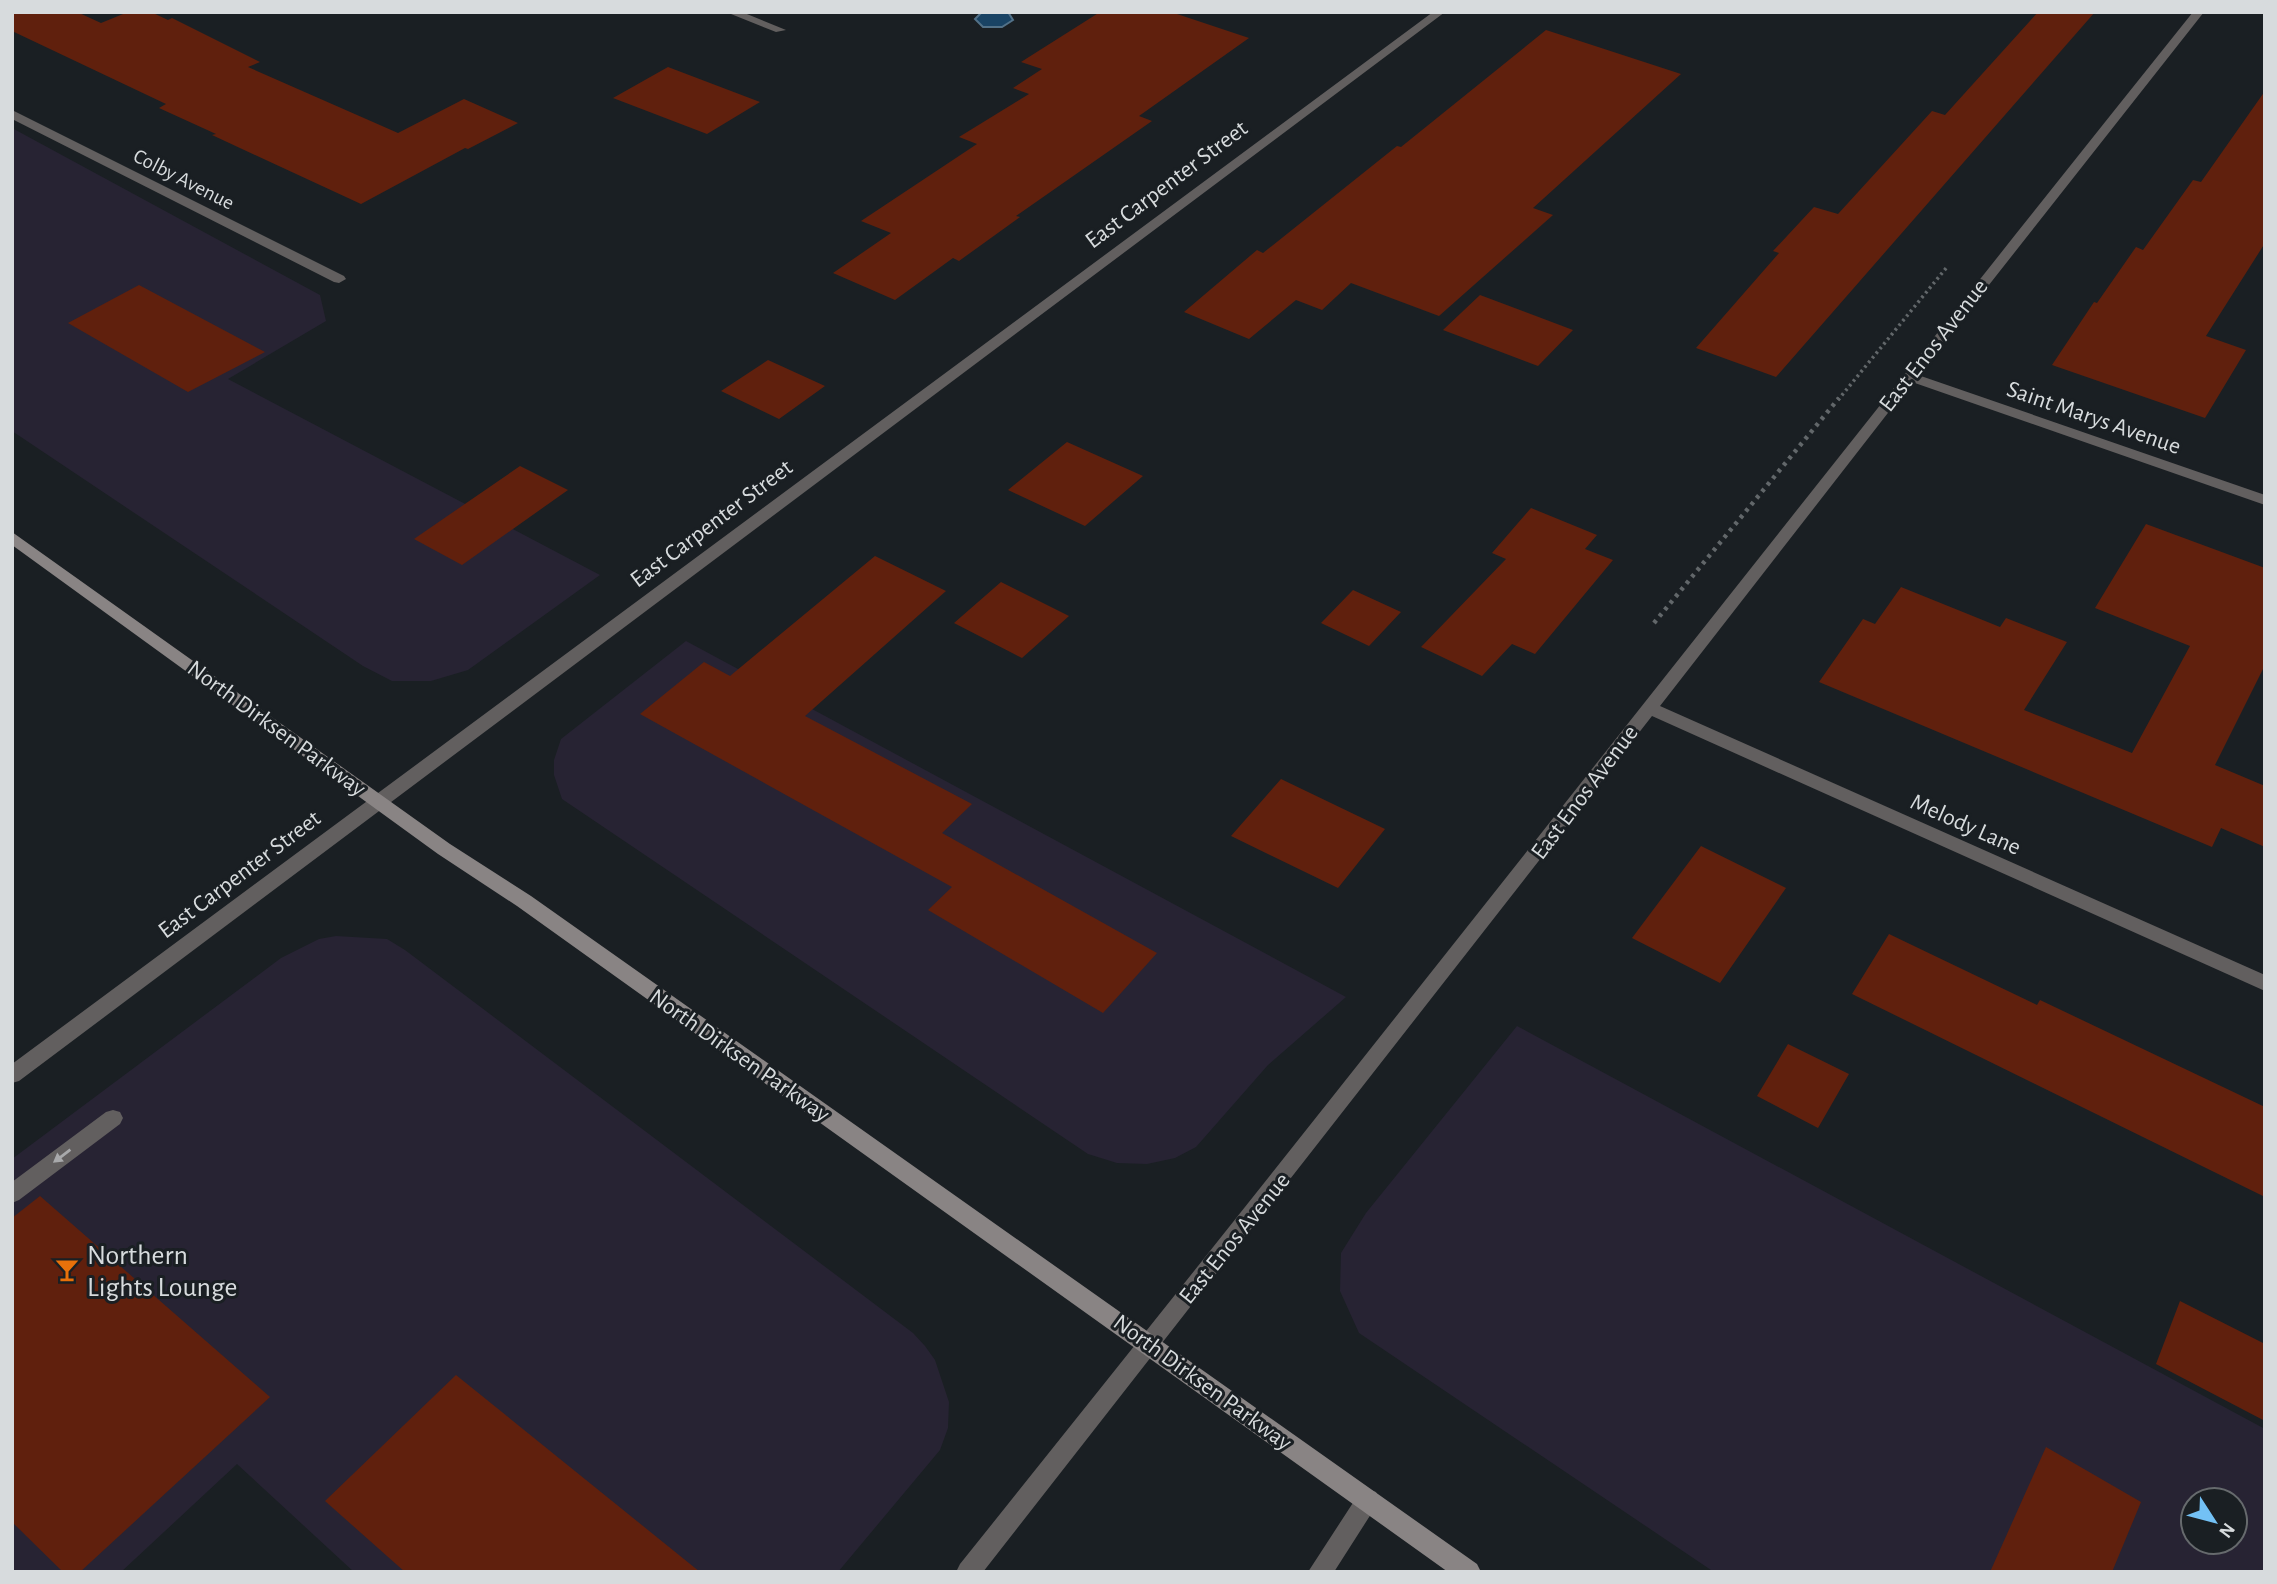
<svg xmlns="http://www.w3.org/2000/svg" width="2277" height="1584" font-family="'Alegreya Sans',sans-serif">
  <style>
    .commercial { fill: #272333; fill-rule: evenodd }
    .water { fill: #194364; stroke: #527188; stroke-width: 2 }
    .building { fill: #60200d }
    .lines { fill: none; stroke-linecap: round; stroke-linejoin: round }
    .path-far1 { stroke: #62676a; stroke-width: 3.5; stroke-dasharray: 2.5 3.5; stroke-linecap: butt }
    .path { stroke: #62676a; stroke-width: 4.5; stroke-dasharray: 3.5 5; stroke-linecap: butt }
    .lane { fill: #625f5f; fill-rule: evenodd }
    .street { fill: #625f5f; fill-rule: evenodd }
    .secondary { fill: #898484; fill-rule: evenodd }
    .oneway { fill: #a8a9ab }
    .labels { text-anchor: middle; stroke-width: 6; stroke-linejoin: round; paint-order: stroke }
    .far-street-label { font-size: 21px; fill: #d7dbdd; stroke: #1a1f23 }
    .street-label { font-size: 24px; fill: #d7dbdd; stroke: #1a1f23 }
    .near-poi-label { font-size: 28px; fill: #d7dbdd; stroke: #1a1f23; text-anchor: start }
  </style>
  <rect width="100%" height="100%" fill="#1a1f23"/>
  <path class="commercial" d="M12,128l308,167 6,26 -98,58 372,196 -132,95 -37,11h-39l-29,-15 -351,-235z
    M686,641l660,356 -78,68 -72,82 -21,11 -28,6 -30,-1 -29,-9 -526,-355 -8,-24v-15l7,-21z
    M336,936l51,3 18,11 508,383 12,13 10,14 14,42 -1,26 -8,22 -102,122h-484l-117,-108 -116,108h-109v-413l269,-201 38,-19z
    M1517,1026l748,403v143h-551l-355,-239 -19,-42 1,-38 25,-40zM2193,1500h42v42h-42z"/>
  <path class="water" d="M982,12h26l5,8 -11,7h-19l-8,-8z"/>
  <path class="building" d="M12,12h65l24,11 27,-11h23l17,8 4,-2 88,44 -12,5 150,66 66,-34 54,24 -50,26 -3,-1 -104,56 -149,-69 4,-1 -57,-26 7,-4 -154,-73z
    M1100,12h71l78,26 -110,78 13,5 -136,95 4,1 -61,44 -6,-3 -58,42 -62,-27 58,-40 -30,-12 116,-77 -18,-7 70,-43 -16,-6 29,-19 -21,-7z
    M2038,12h57l-319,365 -80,-29 83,-95 -6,-2 41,-44 24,7 94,-103 13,4z
    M1546,30l135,44 -148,134 20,7 -114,101 -88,-33 -29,27 -26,-10 -47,39 -65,-27 73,-62 6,3 134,-107 4,1z
    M668,67l92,35 -53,32 -94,-36z
    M2265,91v152l-59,93 40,14 -41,68 -153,-53 42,-63 3,1 39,-56 7,3 50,-70 8,2z
    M139,285l126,67 -77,40 -120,-69z
    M1480,295l93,35 -35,36 -95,-36z
    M768,360l57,26 -46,33 -58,-28z
    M1067,442l76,34 -58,50 -77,-36z
    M520,466l48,24 -106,75 -48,-26z
    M1531,508l66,27 -12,14 28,11 -78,94 -23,-10 -30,32 -61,-29 85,-88 -14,-6z
    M2146,524l119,44v97l-50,100 50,21v61l-44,-19 -9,19 -393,-165 44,-63 12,5 26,-37 99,40 6,-9 61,24 -43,68 108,43 58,-107 -95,-38z
    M875,556l71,35 -141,125 167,88 -30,29 215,120 -54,60 -175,-103 24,-23 -312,-173 64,-52 26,14z
    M1001,582l68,34 -47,42 -68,-35z
    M1353,590l48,22 -32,34 -48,-23z
    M1281,779l104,50 -47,59 -107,-52z
    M1701,846l85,42 -66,95 -88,-45z
    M1889,934l148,71 3,-5 225,107v90l-413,-203z
    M1788,1044l61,30 -31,54 -61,-32z
    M40,1196l230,201 -190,175h-17l-51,-50v-304z
    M2180,1301l85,43v77l-109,-57z
    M456,1375l244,197h-295l-80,-71z
    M2046,1447l95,55 -29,70h-122z"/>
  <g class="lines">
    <path class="path-far1" d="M1838,400l109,-133"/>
    <path class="path" d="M1654,623l185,-225"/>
    <path class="lane" d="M113,1110l7,2 3,6 -3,6 -101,76 -7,3v-21l94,-70z
      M1368,1489l8,3 4,8 -46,72h-26l52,-80z"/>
    <path class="street" d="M726,12h16l44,18 -10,2z
      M1433,12h12l-1426,1069 -7,2v-19z
      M2193,12h11l-286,363 347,120v10l-353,-123 -252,324 605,269v16l-613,-275 -669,856h-27l4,-8c414,-516 821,-1037 1233,-1552z
      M12,110l332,166 2,3 -7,4 -5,-1 -322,-163z"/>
    <path class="secondary" d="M12,532l438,312 81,52 946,668 4,8h-33l-931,-666 -79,-52 -426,-309z"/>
  </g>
  <defs><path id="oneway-solid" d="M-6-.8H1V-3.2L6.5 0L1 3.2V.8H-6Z" transform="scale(1.75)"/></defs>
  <use class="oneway" href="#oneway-solid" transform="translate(62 1156) rotate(143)"/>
  <defs>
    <g id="bar-bare" transform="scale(1.89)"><path d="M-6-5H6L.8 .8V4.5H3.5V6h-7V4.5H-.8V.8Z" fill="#e8710a" stroke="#1a1f23" stroke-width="2.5" paint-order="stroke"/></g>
  </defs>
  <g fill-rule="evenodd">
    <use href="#bar-bare" x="67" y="1270"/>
  </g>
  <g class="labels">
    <g class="far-street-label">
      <text transform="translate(184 179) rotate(27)" y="7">Colby Avenue</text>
    </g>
    <g class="street-label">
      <text transform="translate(1166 184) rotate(-37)" y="8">East Carpenter Street</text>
      <text transform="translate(1933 345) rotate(-52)" y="8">East Enos Avenue</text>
      <text transform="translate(2094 417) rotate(19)" y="8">Saint Marys Avenue</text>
      <text transform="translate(711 523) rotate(-37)" y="8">East Carpenter Street</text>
      <text transform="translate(277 728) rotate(36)" y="8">North Dirksen Parkway</text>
      <text transform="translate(1584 792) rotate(-53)" y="8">East Enos Avenue</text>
      <text transform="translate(1966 824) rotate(24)" y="8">Melody Lane</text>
      <text transform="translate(239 874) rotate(-37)" y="8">East Carpenter Street</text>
      <text transform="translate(740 1055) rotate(35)" y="8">North Dirksen Parkway</text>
      <text transform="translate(1234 1238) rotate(-51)" y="8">East Enos Avenue</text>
      <text transform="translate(1203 1382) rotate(36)" y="8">North Dirksen Parkway</text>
    </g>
    <g class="near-poi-label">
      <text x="87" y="1264">Northern<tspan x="87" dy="32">Lights Lounge</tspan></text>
    </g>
  </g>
  <rect width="2277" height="1584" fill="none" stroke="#d7dbdd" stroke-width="28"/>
  <g transform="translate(2214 1521) rotate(126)"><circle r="33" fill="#1a1f23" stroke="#666a6d" stroke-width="2"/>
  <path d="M0-5L12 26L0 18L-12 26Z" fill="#73c1f5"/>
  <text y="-10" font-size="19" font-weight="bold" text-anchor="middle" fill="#d7dbdd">N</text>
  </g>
</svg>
